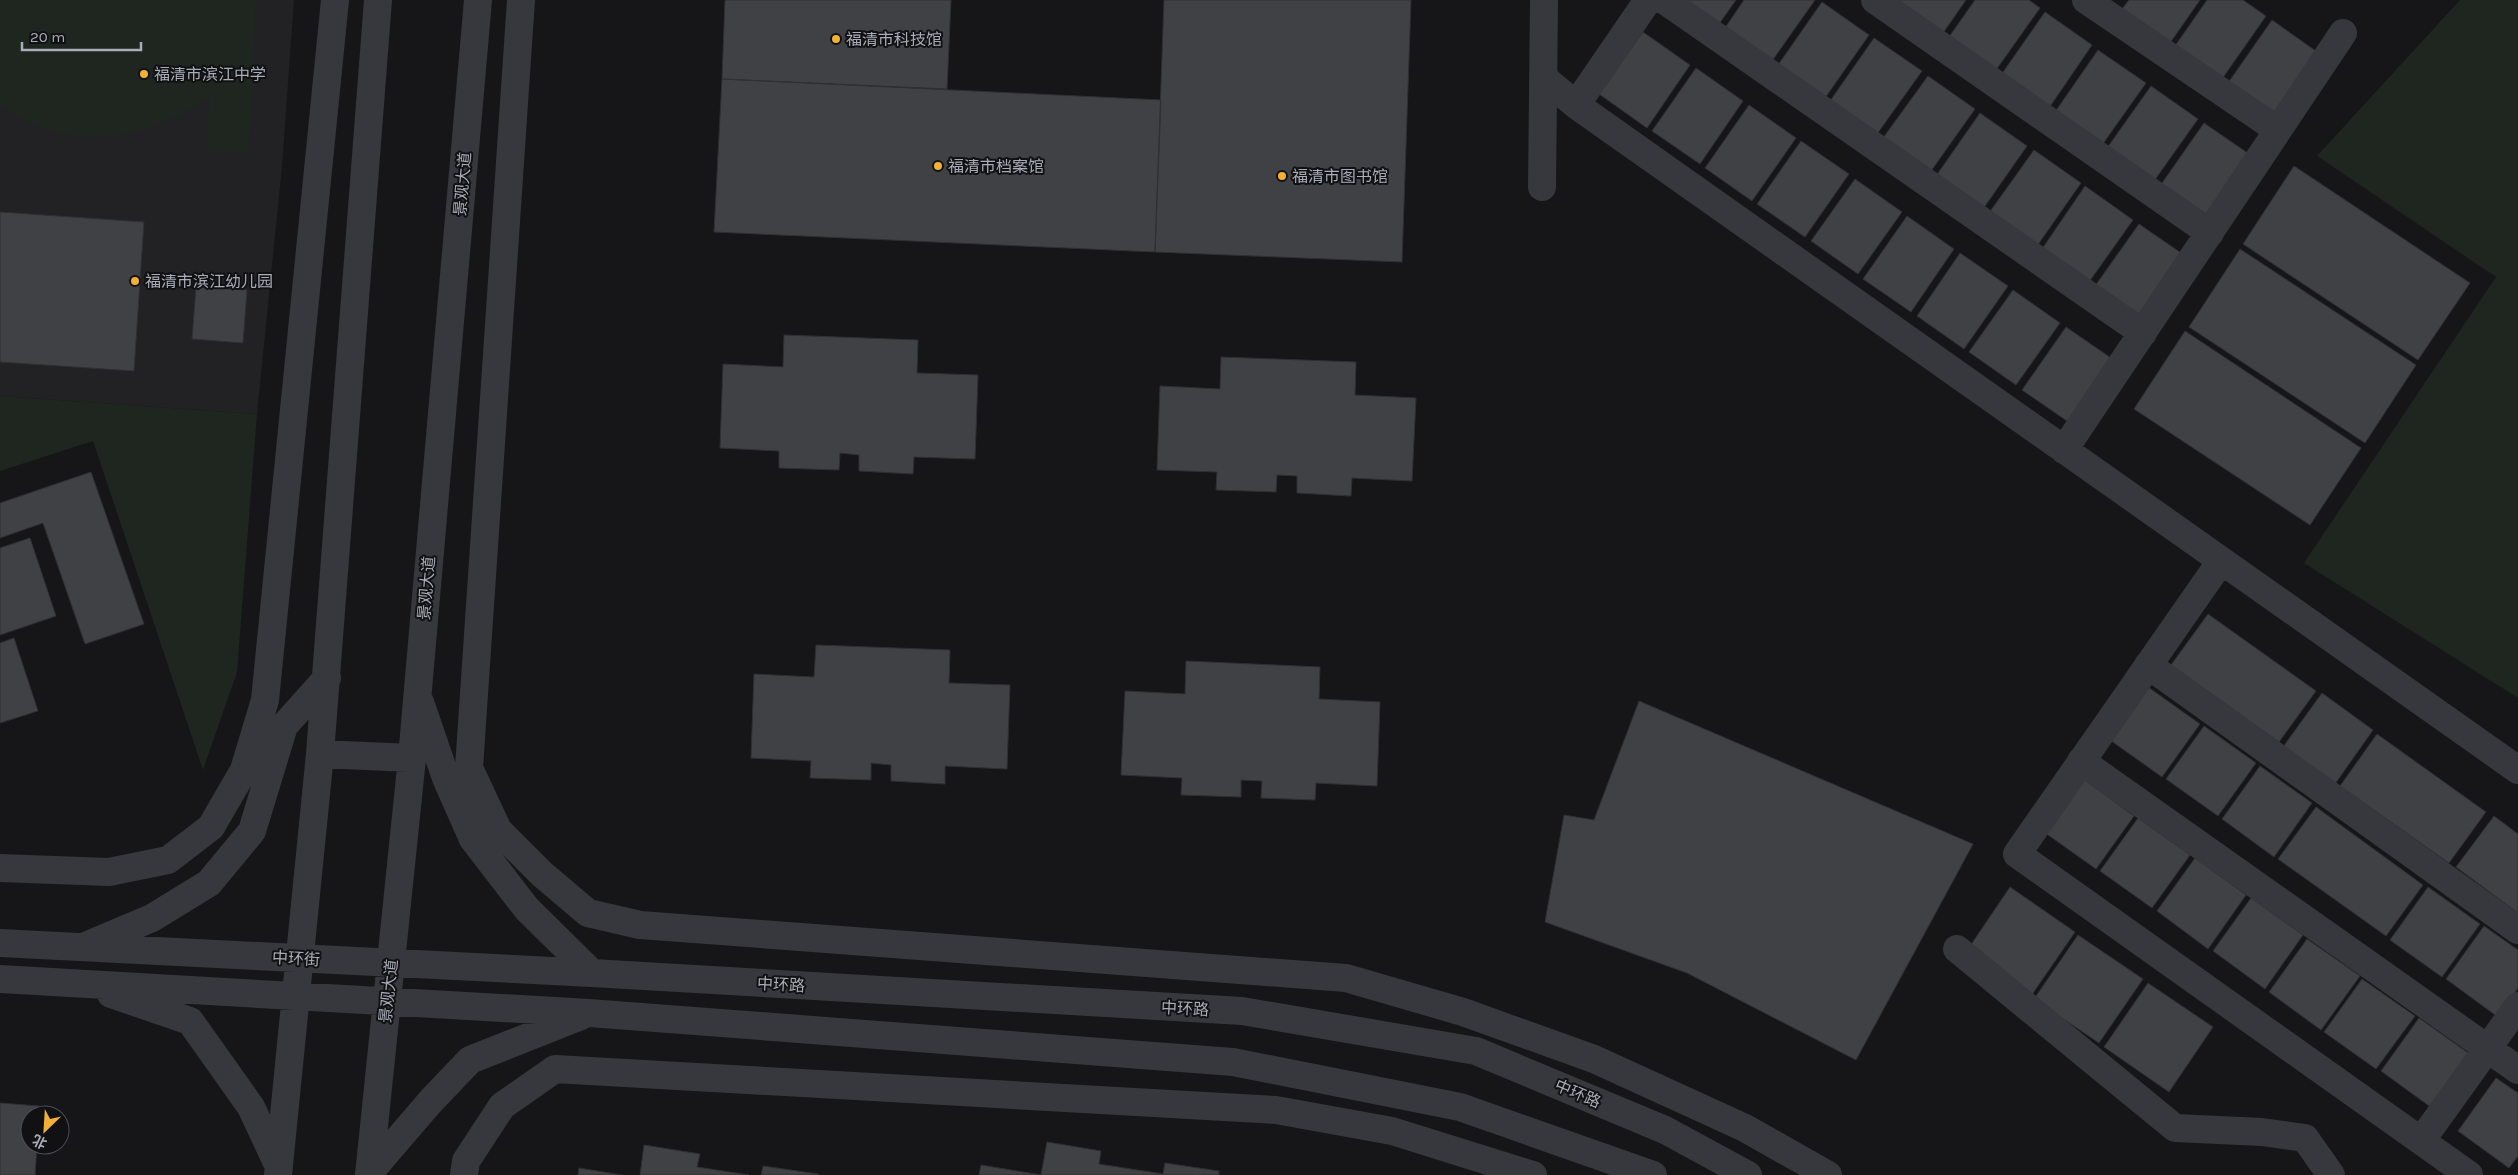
<svg xmlns="http://www.w3.org/2000/svg" width="2518" height="1175" font-family="Karla,'Noto Sans SC',sans-serif">
  <style>
    .built { fill: #222225 }
    .green { fill: #1e261f }
    .building { fill: #404145; stroke: #303034 }
    .lines { fill: none; stroke-linecap: round; stroke-linejoin: round }
    .minor { stroke: #37383d; stroke-width: 28 }
    .poi-dot { fill: #f2b134; stroke: #111113; stroke-width: 2 }
    .labels { text-anchor: middle; stroke-width: 4; stroke-linejoin: round; paint-order: stroke }
    .poi-label { font-size: 16px; fill: #a8adb8; stroke: #111113; text-anchor: start }
    .street-label { font-size: 16px; fill: #a8adb8; stroke: #111113 }
  </style>
  <rect width="100%" height="100%" fill="#161618"/>
  <path class="built" d="M0,0h294l-12,166 -25,248 -257,-18z"/>
  <path class="green" d="M0,0h256l-7,153 -42,-2 2,-55c-7,5 -14,11 -22,15 -45,26 -105,36 -154,14 -11,-5 -22,-13 -33,-19z
    M2460,0h58v698l-214,-135 192,-286 -179,-121z
    M0,396l257,18 -20,258 -34,98 -110,-329 -93,30z"/>
  <path class="building" d="M725,0h226l-4,89 -225,-10z
    M1164,0h247l-9,262 -247,-10z
    M1685,0h51l-17,24z
    M1744,0h71l-43,61 -47,-33z
    M1896,0h70l-23,33z
    M1975,0h54l11,8 -44,62 -47,-33z
    M2129,0h71l-30,43 -48,-34z
    M2207,0h36l23,16 -44,63 -47,-33z
    M1822,2l47,33 -44,63 -47,-33z
    M2045,12l47,33 -43,63 -48,-33z
    M2272,20l48,34 -44,62 -48,-33z
    M1643,32l47,33 -43,63 -48,-34z
    M1874,38l48,33 -45,63 -47,-33z
    M2098,50l48,33 -44,62 -47,-33z
    M1696,68l47,33 -43,63 -48,-33z
    M1928,76l47,33 -44,62 -48,-33z
    M722,79l439,21 -6,152 -441,-20z
    M2151,86l47,33 -44,62 -47,-33z
    M1749,105l47,33 -44,63 -47,-33z
    M1980,113l47,33 -44,63 -47,-33z
    M2204,123l48,33 -44,63 -48,-33z
    M1801,141l48,33 -44,63 -48,-33z
    M2034,150l47,33 -44,63 -48,-33z
    M2294,166l176,117 -52,77 -175,-116z
    M1855,179l47,33 -44,62 -47,-33z
    M2085,186l48,34 -44,62 -47,-33z
    M0,212l144,10 -10,149 -134,-9z
    M1907,216l47,33 -43,63 -48,-33z
    M2139,224l48,33 -44,63 -48,-34z
    M2240,249l176,116 -51,78 -176,-116z
    M1960,253l48,33 -44,63 -47,-33z
    M196,287l51,3 -4,53 -51,-4z
    M2013,290l47,33 -44,62 -47,-33z
    M2066,327l48,33 -44,63 -48,-33z
    M2185,331l176,117 -51,77 -176,-116z
    M784,335l134,5 -1,33 61,2 -3,84 -61,-2 -1,17 -54,-3v-16l-19,-2 -1,17 -60,-2v-17l-59,-3 3,-84 60,3z
    M1221,357l135,5 -1,33 61,3 -4,83 -60,-3 -1,18 -54,-3v-17l-20,-1 -1,17 -60,-2 1,-18 -60,-2 3,-84 60,3z
    M91,472l53,152 -59,20 -42,-121 -43,15v-35z
    M30,538l26,78 -56,19v-87z
    M2208,614l108,77 -37,51 -108,-77z
    M14,638l24,73 -38,12v-80z
    M816,645l134,5 -1,33 61,2 -3,84 -62,-3v18l-54,-3v-16l-20,-2v17l-61,-2 1,-17 -60,-3 3,-84 60,3z
    M1186,661l134,6 -1,32 61,3 -3,84 -61,-3 -1,17 -54,-2 1,-17 -21,-1v17l-60,-2 1,-17 -61,-3 4,-84 60,3z
    M2148,687l52,37 -38,53 -52,-37z
    M2322,693l51,37 -38,54 -52,-37z
    M1639,701l334,143 -117,216 -169,-87 -142,-51 19,-107 30,5z
    M2204,726l52,37 -38,53 -52,-37z
    M2377,734l109,78 -37,51 -109,-77z
    M2260,766l52,37 -38,54 -52,-38z
    M2082,778l52,38 -38,53 -52,-37z
    M2316,807l107,78 -37,51 -108,-77z
    M2494,816l24,18v79l-62,-46z
    M2138,818l52,37 -38,53 -52,-37z
    M2195,858l51,37 -38,54 -51,-38z
    M2010,887l65,45 -44,64 -65,-44z
    M2428,887l52,37 -38,53 -52,-37z
    M2251,898l52,37 -38,54 -52,-38z
    M2484,926l34,24v38l-20,29 -52,-38z
    M2078,935l65,44 -44,64 -65,-44z
    M2307,939l53,37 -39,54 -52,-38z
    M2362,979l53,37 -39,53 -52,-37z
    M2148,983l65,44 -44,65 -65,-45z
    M2419,1018l52,37 -39,53 -51,-37z
    M2496,1078l22,15v63l-9,12 -51,-37z
    M0,1103l39,3 -1,9h-8v30h7l-2,30h-35z
    M1047,1142l54,9 -2,13 64,10 2,-11 54,8v4h-240l2,-10 60,10z
    M644,1145l56,9 -3,13 52,8h-109z
    M763,1166l55,8v1h-57z
    M579,1168l43,7h-44z"/>
  <g class="lines">
    <path class="minor" d="M521,0l-52,768 29,62 44,44 46,39 52,12 706,53 117,34 131,47 151,69 83,47
      M1664,0l479,333
      M1875,0l335,233
      M2086,0l192,130
      M1545,79l31,26 942,665
      M1576,105l72,-105
      M1542,187l2,-187
      M2064,450l279,-417
      M2221,561l-204,293 452,321
      M2148,665l370,265
      M420,702l26,76 27,61 54,70 65,64
      M320,754l92,4
      M2081,761l437,309
      M0,868l109,4 59,-12 43,-33 33,-57 21,-70 70,-700
      M0,943l592,30 650,38 234,40 189,79 83,45
      M88,945l64,-27 57,-35 43,-52 32,-105 43,-48
      M1957,949l218,179 87,4 43,6 26,37
      M0,979l589,34 644,49 227,45 193,68
      M111,994l79,27 61,86 28,60
      M2421,1141l97,-135
      M369,1173l61,-71 40,-42 111,-44
      M278,1175l42,-421 58,-754
      M369,1175l43,-417 66,-758
      M464,1175l2,-14 36,-55 53,-37 721,41 116,21 141,44"/>
  </g>
  <g class="poi-dot">
    <circle cx="836" cy="39" r="5"/>
    <circle cx="144" cy="74" r="5"/>
    <circle cx="938" cy="166" r="5"/>
    <circle cx="1282" cy="176" r="5"/>
    <circle cx="135" cy="281" r="5"/>
  </g>
  <g class="labels">
    <g class="poi-label">
      <text x="846" y="45">福清市科技馆</text>
      <text x="154" y="80">福清市滨江中学</text>
      <text x="948" y="172">福清市档案馆</text>
      <text x="1292" y="182">福清市图书馆</text>
      <text x="145" y="287">福清市滨江幼儿园</text>
    </g>
    <g class="street-label">
      <text transform="translate(462 184) rotate(-85)" y="6">景观大道</text>
      <text transform="translate(426 588) rotate(-85)" y="6">景观大道</text>
      <text transform="translate(296 958) rotate(3)" y="6">中环街</text>
      <text transform="translate(781 984) rotate(3)" y="6">中环路</text>
      <text transform="translate(388 991) rotate(-84)" y="6">景观大道</text>
      <text transform="translate(1185 1008) rotate(3)" y="6">中环路</text>
      <text transform="translate(1578 1093) rotate(23)" y="6">中环路</text>
    </g>
  </g>
  <g transform="translate(45 1130) rotate(205)"><circle r="24" fill="#111113" stroke="#4d4f55"/>
  <path d="M0-4L9 19L0 12L-9 19Z" fill="#f2b134"/>
  <text y="-8" font-size="14" font-weight="bold" text-anchor="middle" fill="#a8adb8">北</text>
  </g>
  <path d="M22 42v8h119v-8" fill="none" stroke="#a8adb8" stroke-width="2.5"/>
  <text x="30" y="42" font-size="15" fill="#a8adb8" stroke="#111113" stroke-width="4" paint-order="stroke">20 m</text>
</svg>
